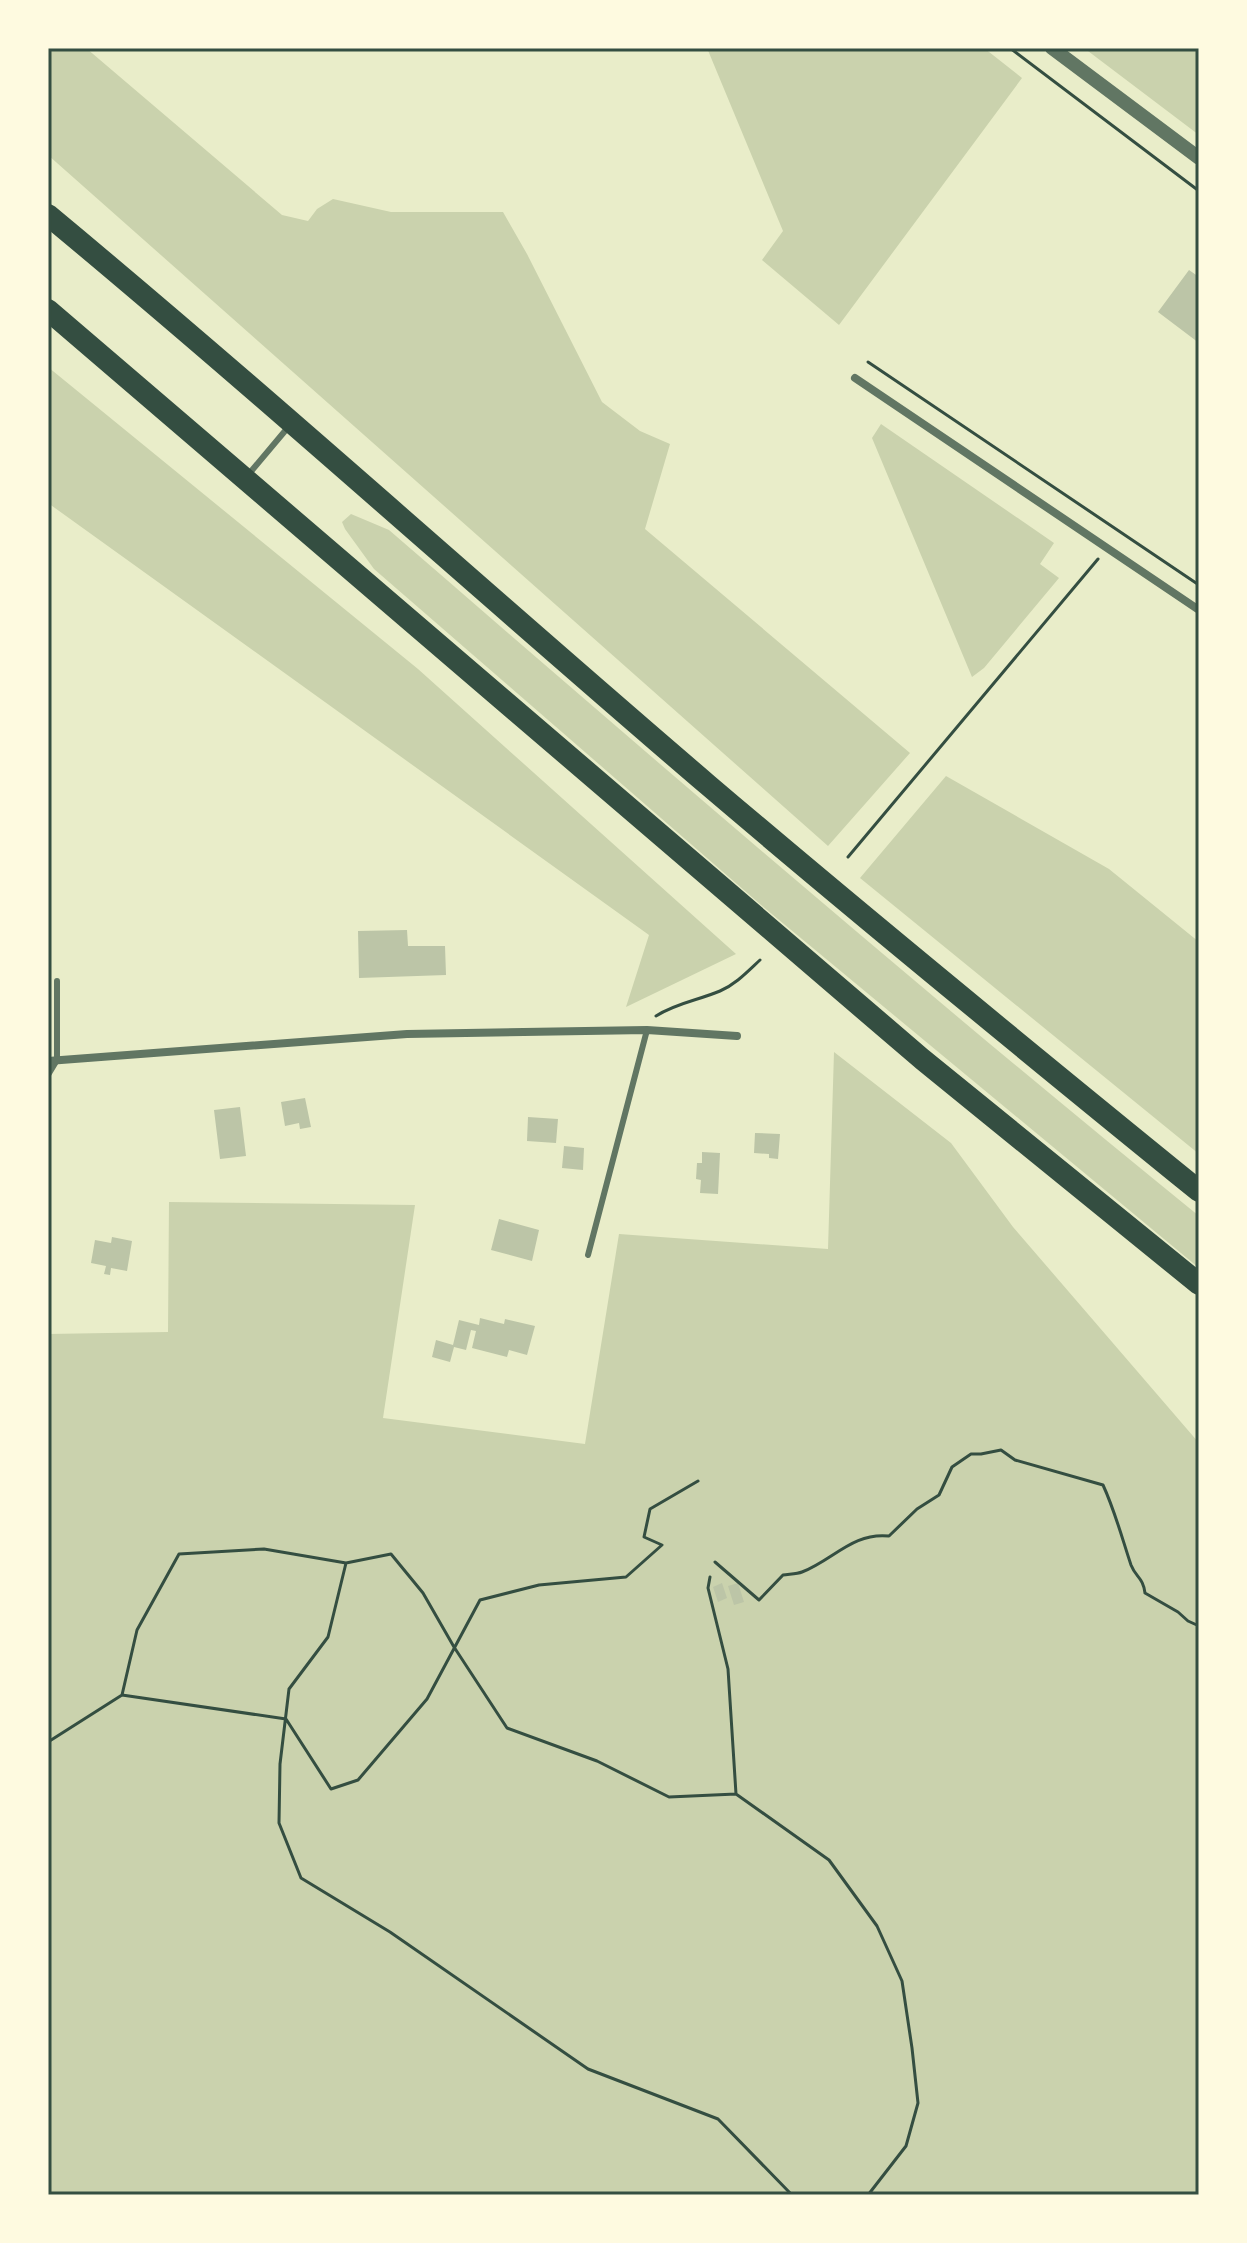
<svg xmlns="http://www.w3.org/2000/svg" width="1247" height="2243" font-family="Poppins,sans-serif">
  <style>
    .green { fill: #cad2ad }
    .building { fill: #bcc5a7 }
    .lines { fill: none; stroke-linecap: round; stroke-linejoin: round }
    .path { stroke: #344e41; stroke-width: 3 }
    .service { stroke: #617663; stroke-width: 6 }
    .minor { stroke: #617663; stroke-width: 8 }
    .tertiary { stroke: #617663; stroke-width: 14 }
    .motorway { stroke: #344e41; stroke-width: 22 }
    .neatline { fill: none; stroke: #344e41; stroke-width: 3 }
  </style>
  <rect width="100%" height="100%" fill="#e9edc9"/>
  <path class="green" d="M48,48h38l196,167 26,6 9,-12 16,-10 58,13h112l24,42 75,148 38,29 30,13 -25,85 265,224 -82,93 -780,-691z
    M707,48h277l38,30 -183,247 -77,-65 21,-29z
    M1084,48h106l9,5v82z
    M48,367l370,302 318,285 -110,53 23,-72 -601,-432z
    M881,424l173,119 -14,21 19,14 -75,90 -12,9 -100,-239z
    M351,514l38,16c268,232 535,463 810,686v52l-432,-358 -393,-341 -29,-40 -3,-7z
    M946,776l163,93 90,73v212l-339,-276z
    M834,1052l117,91 62,84 186,216v752h-1151v-861l120,-2 1,-130 246,3 -32,213 202,26 34,-210 209,15z"/>
  <path class="building" d="M1189,270l10,7v66l-41,-31z
    M407,930l1,16h37l1,29 -87,3 -1,-47z
    M305,1098l6,29 -11,2 -1,-6 -14,3 -4,-24z
    M240,1107l6,49 -26,3 -6,-49z
    M528,1117l30,2 -2,24 -29,-2z
    M755,1133l25,1 -2,25 -9,-1v-4l-15,-1z
    M564,1146l20,2 -1,22 -21,-2z
    M702,1152l18,1 -2,41 -18,-1 1,-13 -5,-1 1,-16h5z
    M499,1219l40,11 -7,31 -41,-11z
    M112,1237l20,4 -5,30 -16,-3 -1,7 -6,-1 2,-8 -15,-3 4,-23 16,3z
    M480,1318l24,6 1,-5 30,7 -8,29 -18,-5 -2,7 -35,-9 4,-17 -5,-1 -5,20 -12,-3 -4,15 -18,-5 4,-17 17,5 6,-25 20,5z
    M722,1583l5,15 -9,4 -5,-15z
    M738,1583l6,19 -10,3 -6,-19z"/>
  <g class="lines">
    <path class="path" d="M1010,48l189,143
      M868,362l331,223
      M848,857l250,-298
      M656,1016c20,-13 43,-16 64,-25 16,-7 27,-19 40,-31
      M715,1562l44,38 24,-25c6,-1 14,-1 19,-3 31,-12 51,-40 87,-36l28,-27 22,-14 13,-28 19,-13h10l20,-4 14,10 88,25c12,26 19,53 28,80 5,13 12,12 14,28l33,19 10,9 11,5
      M346,1563l-18,74 -39,52 -9,75 -1,59 22,55 89,54 198,137 130,50 74,76
      M710,1577l-2,11 20,81 8,125
      M122,1695l15,-65 42,-76 85,-5 82,14 45,-9 32,39 31,54 53,81 90,33 72,36 67,-3 93,66 48,66 25,55 10,67 6,55 -12,43 -38,49
      M48,1742l74,-47 164,24 45,70 27,-9 69,-81 53,-99 59,-15 87,-8 36,-32 -18,-8 6,-28 48,-28"/>
    <path class="service" d="M248,475l42,-50
      M48,1075l9,-15v-79
      M588,1255l59,-225"/>
    <path class="minor" d="M855,378l344,232
      M48,1061l359,-27 240,-4 90,6"/>
    <path class="tertiary" d="M1052,48l147,110"/>
    <path class="motorway" d="M48,215c224,186 439,381 660,570 162,138 326,272 491,406
      M48,310l874,749 277,225"/>
  </g>
  <rect width="1247" height="2243" fill="none" stroke="#fefae0" stroke-width="100"/>
  <rect x="50" y="50" width="1147" height="2143" class="neatline"/>
</svg>
